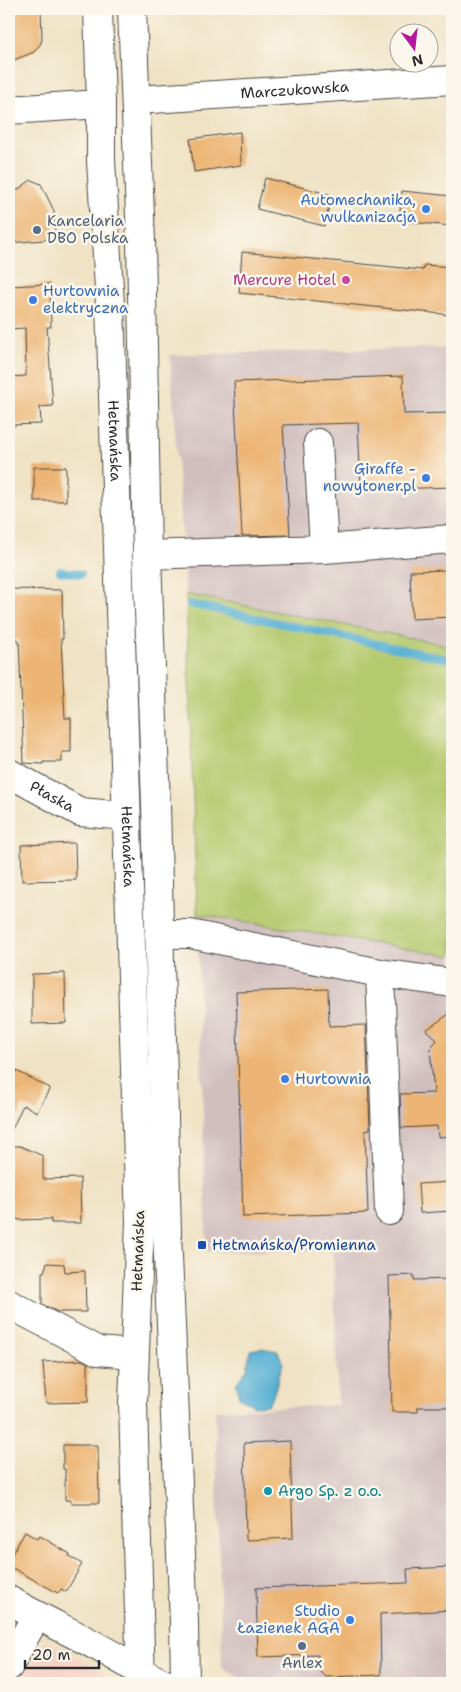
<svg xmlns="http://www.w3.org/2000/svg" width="461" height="1692" font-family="'Shantell Sans',sans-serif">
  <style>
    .built { fill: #f6d1c6 }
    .industrial { fill: #d1bfbf }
    .green { fill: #b5c96d; stroke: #707a4c }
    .water { fill: #56b0d4; stroke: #406e80 }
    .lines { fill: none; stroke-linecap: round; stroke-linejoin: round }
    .stream { stroke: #56b0d4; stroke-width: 8 }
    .building { fill: #edb574 }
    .minor-casing { stroke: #494742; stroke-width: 30 }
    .major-casing { stroke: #494742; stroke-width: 30 }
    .minor { stroke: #fff; stroke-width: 28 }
    .major { stroke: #fff; stroke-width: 28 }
    .shop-dot { fill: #3f7fe0; stroke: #fbf7ec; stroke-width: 2 }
    .service-dot { fill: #5c6f8a; stroke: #fbf7ec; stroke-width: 2 }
    .hotel-dot { fill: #d1479c; stroke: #fbf7ec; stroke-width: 2 }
    .transit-dot { fill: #1a4fb4; stroke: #fbf7ec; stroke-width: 2 }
    .culture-dot { fill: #0f9aa8; stroke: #fbf7ec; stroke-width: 2 }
    .labels { text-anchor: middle; stroke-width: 5; stroke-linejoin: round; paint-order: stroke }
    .street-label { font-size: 15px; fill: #2b2b2b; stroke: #fbf7ec }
    .shop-label { font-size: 15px; fill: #366cbe; stroke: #fbf7ec; text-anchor: end }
    .service-label { font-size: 15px; fill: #4e5e75; stroke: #fbf7ec; text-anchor: start }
    .hotel-label { font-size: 15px; fill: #b23c85; stroke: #fbf7ec; text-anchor: end }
    .transit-label { font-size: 15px; fill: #164399; stroke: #fbf7ec; text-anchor: start }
    .culture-label { font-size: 15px; fill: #0d838f; stroke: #fbf7ec; text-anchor: start }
  </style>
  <rect width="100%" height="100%" fill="#fbf7ec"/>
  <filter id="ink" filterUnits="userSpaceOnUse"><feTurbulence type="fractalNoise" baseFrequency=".02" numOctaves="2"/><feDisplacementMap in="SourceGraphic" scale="10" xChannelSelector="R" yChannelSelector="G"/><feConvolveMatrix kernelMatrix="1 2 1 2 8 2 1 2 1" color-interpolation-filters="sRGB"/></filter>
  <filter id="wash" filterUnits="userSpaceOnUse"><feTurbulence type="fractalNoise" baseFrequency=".0096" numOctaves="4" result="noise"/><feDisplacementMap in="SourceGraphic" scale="20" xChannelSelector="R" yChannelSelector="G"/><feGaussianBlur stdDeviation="1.12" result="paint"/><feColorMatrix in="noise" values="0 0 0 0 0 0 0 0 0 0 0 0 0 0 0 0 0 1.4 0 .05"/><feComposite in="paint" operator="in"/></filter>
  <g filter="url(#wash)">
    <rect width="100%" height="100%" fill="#f0e3c5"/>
    <path class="built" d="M45,1641l61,32v10h-86z"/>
    <path class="industrial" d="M452,347v299l-266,-52 -16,-239z
      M197,914l255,42v727h-203l-27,-15 -7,-258 123,-5 -5,-154 -126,1z"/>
    <path class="green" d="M186,594l266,52v310l-255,-42z"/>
    <path class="water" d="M261,1348l17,3 5,13c-6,14 -6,28 -15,41l-14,1 -15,-9 -3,-13 11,-15 3,-19z"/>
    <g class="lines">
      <path class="stream" d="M60,571l21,3
        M190,604l262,56"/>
    </g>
    <g id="blocks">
      <path class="building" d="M9,9h32l1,30 -1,4 -7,9 -25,10z
        M240,132l1,33 -47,7 -4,-33z
        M265,178l67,17 -8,31 -67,-17z
        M31,180l10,4 13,27 1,25 -11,4 -35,3v-47z
        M402,191l50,5v30l-53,-5z
        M242,252l181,18 1,-5 28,2v48l-213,-22z
        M50,284l1,43h-4l6,79 -13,1 1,17 -32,1v-48l17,-1 -1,-48 -16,1v-43z
        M403,376l1,38 48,-1v74l-91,3 -3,-67 -75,2 7,110 -48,1 -8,-154z
        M34,467h32v34h-32z
        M452,570v47l-40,2 -2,-48z
        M9,589l53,1 1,49h-2l4,79h6v34h-9v10h-19v2l-19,-1 -5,-123 -10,-1z
        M75,843l1,37 -54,1 -1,-36z
        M65,973l1,50 -34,1v-50z
        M328,989l1,37 37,-1 4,104 -5,2 3,82 -125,4 -7,-225z
        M452,1012v124l-14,1 -1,-11 -36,2 -1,-34 34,-1 -4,-45 7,-8 -11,-10z
        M9,1067l41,21 -13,24 -14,-7 -14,31z
        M9,1146h11l23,10v23l37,-1 1,45h-30v-4l-32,1 -10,-5z
        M452,1182v29l-32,2 -2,-29z
        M47,1263l17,1 1,8 20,-1 1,41h-28l-16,-8v-32h2z
        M414,1275v5l38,-1v128h-34v5h-26l-3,-136z
        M82,1360l6,3v39l-42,1 -3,-41z
        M290,1441l3,97 -47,2 -2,-97z
        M63,1445h35l1,58h-28v-3h-6v-31h-2z
        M25,1532l12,7 3,-3 30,18 -1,2 13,8 -16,28 -5,-3 -3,4 -49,-27v-7z
        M452,1567v43l-72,4 1,61 -55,2 -7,-7 -1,-15 -60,2 -2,-69 152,-5 -1,-14z"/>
    </g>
  </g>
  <g filter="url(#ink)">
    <use href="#blocks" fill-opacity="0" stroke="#494742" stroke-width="1"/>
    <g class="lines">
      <g class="minor-casing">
        <g id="minor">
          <path id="s1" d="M136,100l316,-20"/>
          <path d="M9,110l92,-6"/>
          <path d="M324,549l128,-10"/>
          <path d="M147,555l177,-6 -6,-106"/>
          <path id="s2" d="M9,773l71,39 46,4"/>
          <path d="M159,934h31l190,39 72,10"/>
          <path d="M380,973l9,238"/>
          <path d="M9,1304l89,47 35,3"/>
          <path d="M9,1600c43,25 90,44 131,72"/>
          <path d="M9,1666l27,-50"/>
        </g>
      </g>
      <g class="major-casing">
        <g id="major">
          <path id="s3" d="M98,9l3,95v57l9,143 30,917 -7,182 8,280"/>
          <path d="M132,9l9,233 6,313 9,251 11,427 17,389 1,61"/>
          <path d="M140,1672l23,11"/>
        </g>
      </g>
      <use href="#minor" class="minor"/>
      <use href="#major" class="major"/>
    </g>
  </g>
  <g class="shop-dot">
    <circle cx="426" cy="209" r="5"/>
    <circle cx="33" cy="300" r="5"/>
    <circle cx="426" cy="478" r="5"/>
    <circle cx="285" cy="1079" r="5"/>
    <circle cx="350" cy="1620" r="5"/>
  </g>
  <g class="service-dot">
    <circle cx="37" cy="230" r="5"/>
    <circle cx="302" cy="1646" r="5"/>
  </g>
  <circle class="hotel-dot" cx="346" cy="280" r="5"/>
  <rect class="transit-dot" x="197" y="1240" width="10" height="10" rx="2.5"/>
  <circle class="culture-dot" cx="268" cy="1491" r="5"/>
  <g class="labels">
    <g class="street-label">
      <text dy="5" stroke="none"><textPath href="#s1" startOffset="159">Marczukowska</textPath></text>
      <text dy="5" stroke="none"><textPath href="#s3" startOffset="432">Hetmańska</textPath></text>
      <text dy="5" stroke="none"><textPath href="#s2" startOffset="49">Płaska</textPath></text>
      <text dy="5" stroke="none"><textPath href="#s3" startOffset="838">Hetmańska</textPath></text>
      <text transform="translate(138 1251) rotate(-88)" y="5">Hetmańska</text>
    </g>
    <g class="shop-label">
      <text x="416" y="205">Automechanika,<tspan x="416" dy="17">wulkanizacja</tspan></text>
      <text x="43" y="296" text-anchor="start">Hurtownia<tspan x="43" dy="17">elektryczna</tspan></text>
      <text x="416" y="474">Giraffe -<tspan x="416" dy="17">nowytoner.pl</tspan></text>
      <text x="295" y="1084" text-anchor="start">Hurtownia</text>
      <text x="340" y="1616">Studio<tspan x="340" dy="17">Łazienek AGA</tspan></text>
    </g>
    <g class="service-label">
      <text x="47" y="226">Kancelaria<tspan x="47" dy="17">DBO Polska</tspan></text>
      <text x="302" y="1668" text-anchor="middle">Anlex</text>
    </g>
    <g class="hotel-label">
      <text x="336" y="285">Mercure Hotel</text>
    </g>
    <g class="transit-label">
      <text x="212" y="1250">Hetmańska/Promienna</text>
    </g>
    <g class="culture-label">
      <text x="278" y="1496">Argo Sp. z o.o.</text>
    </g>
  </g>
  <rect width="461" height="1692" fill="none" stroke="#fbf7ec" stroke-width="30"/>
  <g transform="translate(414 48) rotate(165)"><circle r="24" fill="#fbf7ec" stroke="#a8a59f"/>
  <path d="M0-4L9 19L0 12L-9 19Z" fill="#b5179e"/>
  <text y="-8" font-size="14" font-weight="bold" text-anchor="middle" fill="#2b2b2b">N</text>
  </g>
  <path d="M25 1660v8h74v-8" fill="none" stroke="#2b2b2b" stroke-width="2.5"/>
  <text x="32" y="1660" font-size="15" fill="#2b2b2b" stroke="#fbf7ec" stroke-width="4" paint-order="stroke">20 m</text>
</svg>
